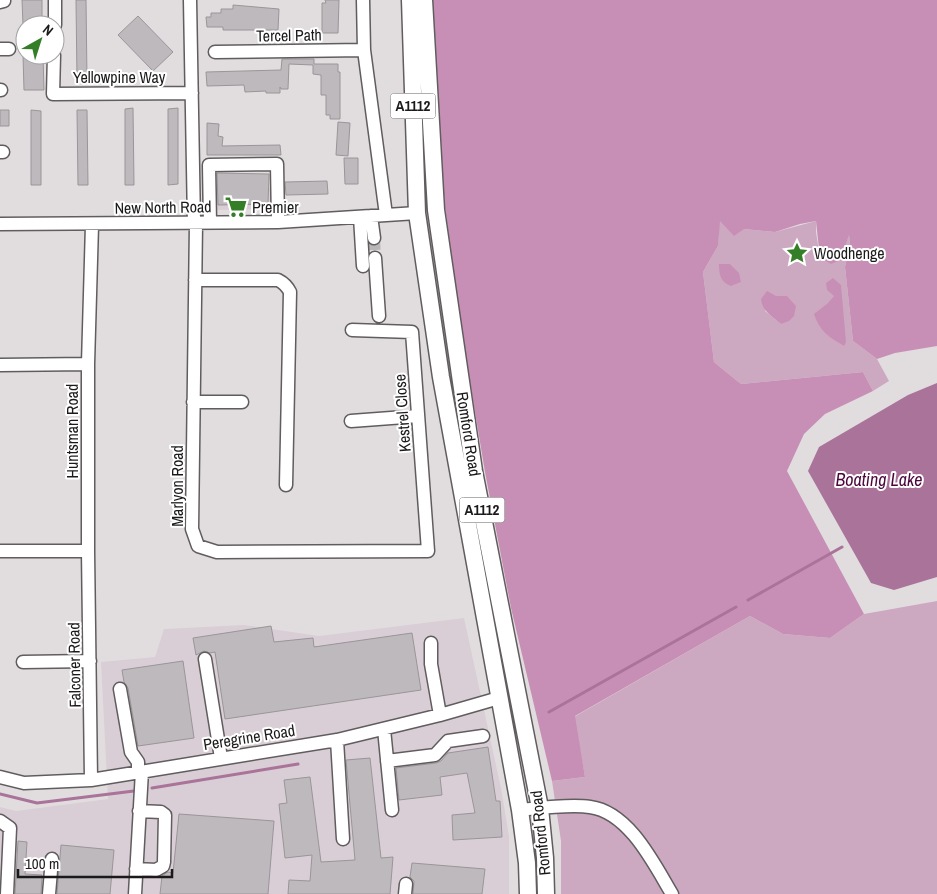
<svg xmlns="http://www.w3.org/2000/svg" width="937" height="894" font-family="'Archivo Narrow',sans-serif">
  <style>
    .built { fill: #d9ced5 }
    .green { fill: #cda9c1; fill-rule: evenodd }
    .forest { fill: #c88fb6 }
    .water { fill: #aa7399 }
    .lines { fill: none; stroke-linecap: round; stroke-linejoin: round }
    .stream { stroke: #aa7399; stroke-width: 3 }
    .building { fill: #bdb9bc; stroke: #999598 }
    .minor-tunnel { stroke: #b9b6b8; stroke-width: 12; stroke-dasharray: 12 6; stroke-linecap: butt }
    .minor-casing { stroke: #615d5f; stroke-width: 15 }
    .major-casing { stroke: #615d5f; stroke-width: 19 }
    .minor { stroke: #fff; stroke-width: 12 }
    .major { stroke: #fff; stroke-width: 16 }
    .labels { text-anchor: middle; stroke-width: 4; stroke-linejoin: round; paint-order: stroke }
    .shield { fill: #fff; stroke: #5f5e5f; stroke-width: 1 }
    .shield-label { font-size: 15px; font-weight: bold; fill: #1b191a }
    .street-label { font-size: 16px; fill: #1b191a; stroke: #fff }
    .poi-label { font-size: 16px; fill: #1b191a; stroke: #fff; text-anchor: start }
    .water-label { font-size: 18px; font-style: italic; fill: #4b063d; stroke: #fff }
  </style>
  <rect width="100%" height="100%" fill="#e1dddf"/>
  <path class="built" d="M212,188h61v21l-61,1z
    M464,618l37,170 8,48v58h-509v-87l16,4 92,-12 -7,-137 54,-5 9,-28 80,-4 75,11z"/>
  <path class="green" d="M719,220l25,9 31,3 41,-11v11l4,26 22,-2 7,-22 1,10 -5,23 8,74 24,18 12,22 -16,10 -10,-19 -122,12 -27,-22 -11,-90 15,-26zM776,296h11l-6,28 -16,-13z
    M937,601v293h-376v-53l-9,-60 33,-4 -11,-60 176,-101 33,18 47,4 34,-24z"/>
  <path class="forest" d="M431,0h506v346l-42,7 -18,6 -24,-18 -8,-74 5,-23 -1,-9 -8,25 -10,4 -11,-6 -4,-37 -16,3 -25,8 -31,-3 -10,7 -14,-15 -2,25 -15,26 11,90 27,22 122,-12 10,19 -48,23 -21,20 -17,37 77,143 -34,24 -47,-4 -33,-18 -175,100 10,61 -33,4 -41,-173 -26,-136 -21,-126 -19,-138 -11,-137z
    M719,264h11l9,9 2,9 -10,4c-11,-4 -12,-12 -12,-22z
    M833,278l8,7 5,57 -2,4c-15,-9 -24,-14 -30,-32l14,-11 6,-7 -7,-6 -1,-7z
    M767,291l9,5h11l9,10 -2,10 -5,5 -8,3c-9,-8 -19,-13 -20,-25z"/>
  <path class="water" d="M937,383v194l-43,13 -23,-7 -63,-112 11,-24 89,-52z"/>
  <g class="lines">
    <path class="stream" d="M748,600l94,-53
      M549,712l187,-105
      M152,788l146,-24
      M0,794l37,9 97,-12"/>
  </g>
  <path class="building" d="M22,0h20v25h-19z
    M76,0h10l1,80h-10z
    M325,0h14l-1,33h-16v-30h4z
    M233,5l46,4 -1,21h-55v-3h-16l-1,-10h5v-4h10v-4h12z
    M138,16l35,36 -20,19 -35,-36z
    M23,55h20l1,35h-20z
    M282,59h32v5h24v8h2v47h-10v-4h-4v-20h-5v-20l-8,-1v-9l-24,-1 -1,25h-7l-1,-2v6h-14v-2l-21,1 -1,-7 -37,1 -1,-14 75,-2z
    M133,108l1,77h-9v-76z
    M178,108v76l-10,1v-76z
    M0,110h9v16h-9z
    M31,110l10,1v74h-10z
    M77,110h10l1,75h-10z
    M338,122l12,1 -2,33 -12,-1z
    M207,123l12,1 -1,12 5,1 -1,9 58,-1 1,10h-74z
    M344,158h14v26h-13z
    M217,173l52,1 -1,30 -50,1z
    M327,181l1,13 -42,1 -1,-13z
    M271,626l3,16 39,-4 1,9 98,-14 9,57 -196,29 -10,-67 -5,1 -6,-2 -8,4 -3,-17z
    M183,661l11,77 -56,8 -10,-58 -4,-6 -2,-12z
    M488,747l8,54h4l2,36 -49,3 -1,-25 23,-2 -8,-40 -27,4 2,18 -43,5 -3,-32 40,-5 5,-2 7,-8z
    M370,758l11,100 12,-1 -3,37h-102l1,-14 21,1 2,-26 -27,3 -6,-54 8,-1 -3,-23 26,-3 11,85 34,-2 -9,-100z
    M179,814l95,7 -6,73h-108l2,-18 6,-4 5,1z
    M18,841l9,1 -2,32 17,1 -1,19h-26z
    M61,845l53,5 -4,44h-53z
    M412,863l73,6 -3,25h-69l1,-13 -4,-4z"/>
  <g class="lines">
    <path class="minor-tunnel" d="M374,238l1,20"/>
    <g class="minor-casing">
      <path id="minor" d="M190,0l4,223
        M363,0l1,50 22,165
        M0,2l4,-1
        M55,25v-25
        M0,49h9
        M215,52l149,-2
        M54,55l-1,39 139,-1
        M0,90h1
        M0,152h3
        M371,216l3,22
        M360,217l3,49
        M196,223l-4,306 6,17 19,6 211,-1 -16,-219 -60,-2
        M210,223l-1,-58 68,-1 1,58
        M0,224l278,-2 139,-9
        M375,258l4,58
        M195,280h83c6,3 9,6 12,12l-4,193
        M0,365l88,-1
        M193,402h49
        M351,421l67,-5
        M0,551h88v-187l4,-139
        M88,551l3,229
        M431,643v21l9,51
        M205,659l16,99
        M23,662l67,-1
        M120,689l11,63 7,10v10
        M384,729l8,81
        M337,740l6,99
        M387,761l48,-6 13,-14 35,-5
        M0,777l24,6 67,-3 246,-40 103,-25 59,-17
        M520,810c21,-2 49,-6 70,-3 39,5 64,57 82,87
        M0,821l10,7 -3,66
        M136,869l20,1 7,-4 1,-4 1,-47 -4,-3 -22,-1
        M49,894l3,-35
        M135,894l7,-123
        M405,894l1,-10"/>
    </g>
    <g class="major-casing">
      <path id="major" d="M410,0l7,213 24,164 79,433 7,53 1,31
        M424,0l12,210 38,261 66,337 5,50 1,36"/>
    </g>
    <use href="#minor" class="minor"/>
    <use href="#major" class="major"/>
  </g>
  <defs>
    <g id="supermarket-bare" transform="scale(1.725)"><path d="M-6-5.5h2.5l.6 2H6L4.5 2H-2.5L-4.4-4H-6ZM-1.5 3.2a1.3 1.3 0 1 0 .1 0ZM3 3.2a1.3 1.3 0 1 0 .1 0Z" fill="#337e26" stroke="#fff" stroke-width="2.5" paint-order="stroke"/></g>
    <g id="sight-bare" transform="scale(1.725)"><path d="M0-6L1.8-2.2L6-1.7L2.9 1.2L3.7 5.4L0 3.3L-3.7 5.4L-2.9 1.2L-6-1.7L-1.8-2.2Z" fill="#337e26" stroke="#fff" stroke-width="2.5" paint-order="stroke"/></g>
  </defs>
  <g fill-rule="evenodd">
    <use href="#supermarket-bare" x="236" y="207"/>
    <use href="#sight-bare" x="797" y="253"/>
  </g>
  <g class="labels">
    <g class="shield">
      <rect x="390.5" y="93.5" width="45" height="25" rx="4"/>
      <rect x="459.5" y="497.5" width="45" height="25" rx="4"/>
    </g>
    <g class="shield-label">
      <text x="413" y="111">A1112</text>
      <text x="482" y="515">A1112</text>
    </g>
    <g class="street-label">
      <text transform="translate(289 35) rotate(-1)" y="6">Tercel Path</text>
      <text x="119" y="83">Yellowpine Way</text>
      <text transform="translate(163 207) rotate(-1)" y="6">New North Road</text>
      <text transform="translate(402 413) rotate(-94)" y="6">Kestrel Close</text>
      <text transform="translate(72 431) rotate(-90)" y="6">Huntsman Road</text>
      <text transform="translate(469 434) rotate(81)" y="6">Romford Road</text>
      <text transform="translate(177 486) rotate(-90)" y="6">Marlyon Road</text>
      <text transform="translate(74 665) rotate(-91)" y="6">Falconer Road</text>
      <text transform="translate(249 737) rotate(-9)" y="6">Peregrine Road</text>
      <text transform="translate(540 833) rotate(-96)" y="6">Romford Road</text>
    </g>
    <g class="poi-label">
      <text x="252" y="213">Premier</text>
      <text x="814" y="259">Woodhenge</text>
    </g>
    <g class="water-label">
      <text x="879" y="486">Boating Lake</text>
    </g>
  </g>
  <g transform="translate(40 40) rotate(39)"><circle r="24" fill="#ffffff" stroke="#a4a3a3"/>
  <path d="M0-4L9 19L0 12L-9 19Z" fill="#337e26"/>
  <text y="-8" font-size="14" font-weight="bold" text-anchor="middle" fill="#1b191a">N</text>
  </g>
  <path d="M18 869v8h154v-8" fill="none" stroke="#1b191a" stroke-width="2.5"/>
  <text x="25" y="869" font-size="15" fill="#1b191a" stroke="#ffffff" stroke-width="4" paint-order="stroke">100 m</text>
</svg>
